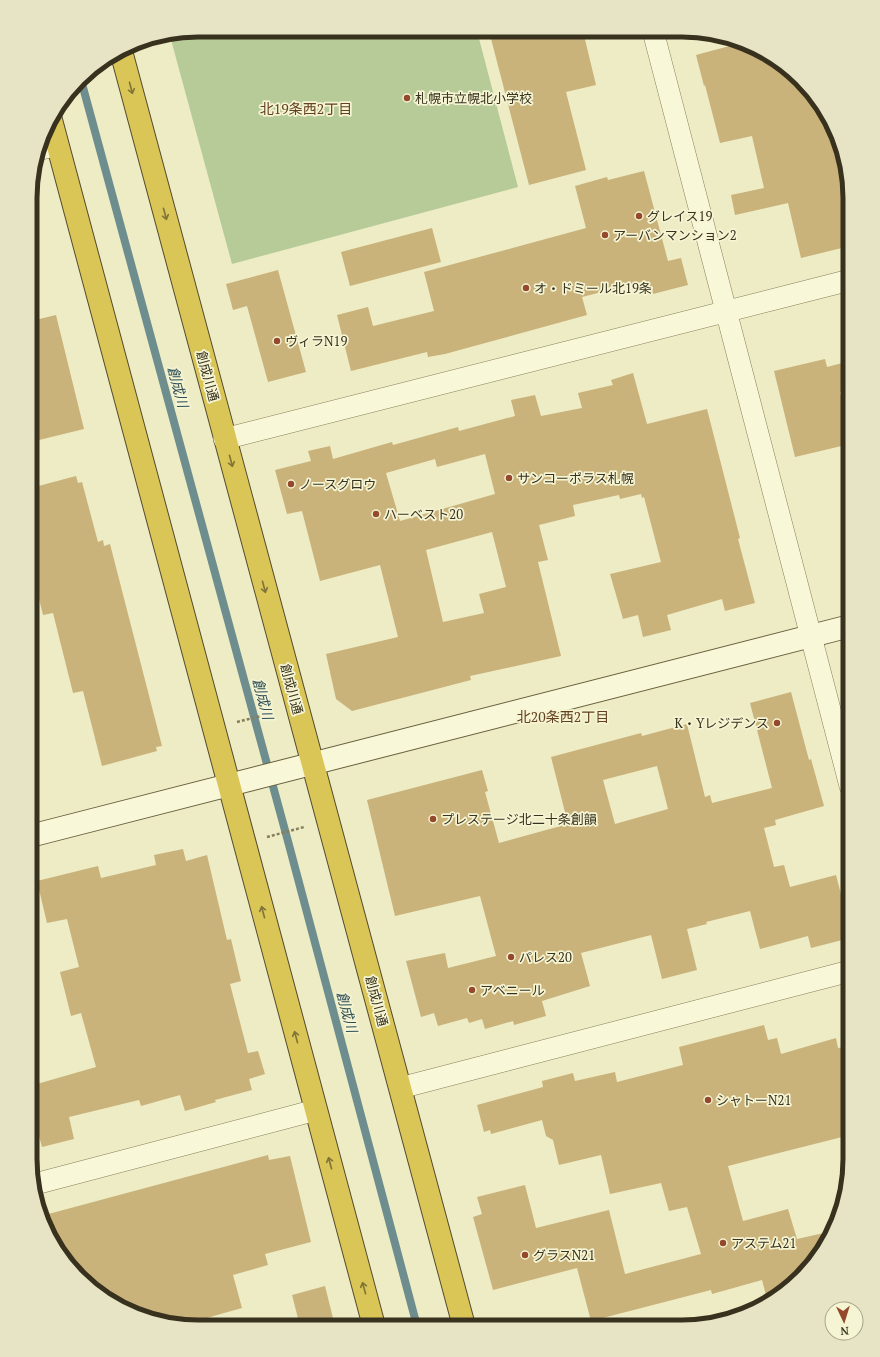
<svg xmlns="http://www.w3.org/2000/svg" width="880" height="1357" font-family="'PT Serif','Noto Sans JP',serif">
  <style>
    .green { fill: #b7cb98 }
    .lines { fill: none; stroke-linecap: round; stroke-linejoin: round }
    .stream { stroke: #6d8d8e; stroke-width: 8 }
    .building { fill: #cab27b; fill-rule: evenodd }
    .lane-casing { stroke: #877f5b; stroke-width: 12 }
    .street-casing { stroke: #877f5b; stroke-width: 22 }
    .secondary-casing { stroke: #695f3e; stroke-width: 24 }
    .highway-casing { stroke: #554b2f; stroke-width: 24 }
    .path { stroke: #877f5b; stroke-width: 2.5; stroke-dasharray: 3 2; stroke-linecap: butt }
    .lane { stroke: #f8f7d7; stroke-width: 11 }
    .street { stroke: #f8f7d7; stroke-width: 21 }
    .secondary { stroke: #f8f7d7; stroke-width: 22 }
    .highway { stroke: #dac557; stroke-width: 22 }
    .oneway { stroke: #807438 }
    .poi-dot { fill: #94492c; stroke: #f5f4d3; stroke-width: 1.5 }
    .labels { text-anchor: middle; stroke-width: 3.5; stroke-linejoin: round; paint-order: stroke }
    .poi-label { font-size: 13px; fill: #37311e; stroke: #f5f4d3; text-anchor: start }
    .street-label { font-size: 13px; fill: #37311e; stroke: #f5f4d3 }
    .neighbourhood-label { font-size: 14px; fill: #63401f; stroke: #f5f4d3 }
    .water-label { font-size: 14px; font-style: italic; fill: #2e4e57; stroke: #f5f4d3 }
    .rim { fill: none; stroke: #37311e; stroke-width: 5 }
  </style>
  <rect width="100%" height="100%" fill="#edecc4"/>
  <path class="green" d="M198,30l279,1 41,156 -286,77 -62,-228z"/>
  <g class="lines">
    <path class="stream" d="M81,80l208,765 128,481"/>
  </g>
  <path class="building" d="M489,31h94l13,54 -30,7 20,78 -57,15z
    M737,44l1,5 12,-4 34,20 31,31 22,38 13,64v48l-49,12 -13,-55 -53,12 -4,-20 33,-7 -12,-52 -32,7 -15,-58 -1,1 -8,-31z
    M644,171l24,90 13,-3 7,27 -39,10 -4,-14 -63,16 5,18 -142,39 -17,3 -1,-5 -76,19 -14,-56 31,-8 5,19 61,-15 -10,-39 162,-44 -11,-42 32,-9 1,3z
    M432,228l9,34 -91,24 -9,-34z
    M278,270l28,102 -38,10 -21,-76 -14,4 -7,-26z
    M56,315l28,114 -53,13v-121z
    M825,359l2,8 23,-6v29l-10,2 10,38v14l-55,13 -21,-86z
    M633,373l14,51 60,-15 33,129 -2,1 17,64 -30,8 -3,-12 -55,16 4,15 -28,7 -5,-22 -15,4 -13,-45 51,-12 -17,-65 -2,1 -1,-4 -21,5 -1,-4 -46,10 2,11 -36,9 9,35 -10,2 23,94 -91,20 1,4 -119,31 -16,-12 -10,-45 72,-17 -18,-72 -60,16 -18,-70 -15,3 -12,-44 36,-9 -3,-10 22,-5 3,13 59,-17 1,3 65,-18 1,4 56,-15 -4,-16 24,-5 6,21 41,-8 -4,-15 35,-8 -2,-5zM485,454l10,40 -95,27 -14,-48 49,-14 2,8zM492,532l14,55 -27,7 5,19 -41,9 -17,-72z
    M76,476l2,7 4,-1 16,60 5,-2 1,6 6,-2 52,202 -6,1 1,4 -55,15 -19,-75 -10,2 -20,-80 -10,2 -12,-49v-78z
    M791,692l18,68 2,-1 13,47 -49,14 1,5 -12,3 10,39 10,-2 6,22 46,-12 14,54v9l-39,10 -3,-12 -48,13 -10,-38 -44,11 1,2 -20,5 10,41 -35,9 -11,-44 -70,18 9,33 -48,15 4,15 -32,9 -1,-4 -28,8 -3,-10 -13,4 -2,-5 -29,8 -4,-13 -13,4 -15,-56 39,-8 3,15 48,-12 -16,-60 -85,20 -28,-116 115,-30 6,21 -3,1 14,51 69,-19 -17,-67 90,-24 1,3 45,-12 18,73 5,-2 2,8 60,-15 -22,-85zM657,766l11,43 -53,15 -12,-44z
    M183,849l3,12 21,-6 20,85 4,-1 10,42 -11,3 18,69 10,-2 7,23 -16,5 3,11 -37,10 1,2 -31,9 -5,-16 -39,11 -2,-6 -70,17 5,22 -32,8 -12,-43v-18l66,-19 -15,-54 -10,3 -11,-44 19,-5 -12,-48 -20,4 -10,-42 61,-15 3,12 55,-13 -2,-10z
    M764,1025l4,15 9,-2 4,16 55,-16 2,10 6,-1 6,23v65l-122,31 15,55 45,-12 9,30 36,-8 -18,30 -27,27 -22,7 -4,-15 -50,14 -1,-4 -120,31 -14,-53 -84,22 -20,-73 9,-3 -5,-17 48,-12 11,43 73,-18 16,64 76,-20 -14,-47 -18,4 -8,-28 -51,11 -9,-39 -42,10 -6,-25 -7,-4 -4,-16 -51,14 -1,-4 -6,2 -7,-27 66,-18 -1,-6 31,-8 2,8 40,-9 2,10 66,-17 -4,-18z
    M268,1155l1,5 21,-4 21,86 -46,12 3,11 -35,10 9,33 -64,18 -44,-12 -38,-22 -31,-31 -22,-38 -2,-7z
    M325,1286l10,40h-35l-8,-31z"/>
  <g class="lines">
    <g class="lane-casing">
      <path id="lane" d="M38,155l21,-5"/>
    </g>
    <g class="street-casing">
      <path id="street" d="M653,31l197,755
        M224,439l626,-159
        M400,1088l450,-117
        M35,1184l281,-74"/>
    </g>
    <g class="secondary-casing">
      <path id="secondary" d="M30,836l820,-210"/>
    </g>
    <g class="highway-casing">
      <path id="highway" d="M121,51l343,1275
        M51,120l323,1206"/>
    </g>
    <path class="path" d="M237,722l36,-9
      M267,837l37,-10"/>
    <use href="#lane" class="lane"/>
    <use href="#street" class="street"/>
    <use href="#secondary" class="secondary"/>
    <use href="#highway" class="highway"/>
  </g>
  <defs><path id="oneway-shaft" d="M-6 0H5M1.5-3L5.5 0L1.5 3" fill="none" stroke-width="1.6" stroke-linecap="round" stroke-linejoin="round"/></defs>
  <g class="oneway">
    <use href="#oneway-shaft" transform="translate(131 88) rotate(75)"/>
    <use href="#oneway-shaft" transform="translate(165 214) rotate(75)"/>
    <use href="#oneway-shaft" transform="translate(231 461) rotate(75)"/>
    <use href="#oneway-shaft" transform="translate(264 587) rotate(75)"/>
    <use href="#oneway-shaft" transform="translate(263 912) rotate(-105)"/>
    <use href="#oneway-shaft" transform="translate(296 1037) rotate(-105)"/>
    <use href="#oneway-shaft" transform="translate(330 1163) rotate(-105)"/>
    <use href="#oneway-shaft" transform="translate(364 1288) rotate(-105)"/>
  </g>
  <g class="poi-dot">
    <circle cx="407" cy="98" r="4"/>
    <circle cx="639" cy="216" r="4"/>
    <circle cx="605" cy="235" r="4"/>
    <circle cx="526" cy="288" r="4"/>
    <circle cx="277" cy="341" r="4"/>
    <circle cx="509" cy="478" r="4"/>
    <circle cx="291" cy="484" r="4"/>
    <circle cx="376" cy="514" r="4"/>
    <circle cx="777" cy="723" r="4"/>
    <circle cx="433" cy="819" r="4"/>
    <circle cx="511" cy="957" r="4"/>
    <circle cx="472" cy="990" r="4"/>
    <circle cx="708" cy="1100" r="4"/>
    <circle cx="723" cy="1243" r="4"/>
    <circle cx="525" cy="1255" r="4"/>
  </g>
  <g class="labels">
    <g class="poi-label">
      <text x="415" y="103">札幌市立幌北小学校</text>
      <text x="647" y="221">グレイス19</text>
      <text x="613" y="240">アーバンマンション2</text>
      <text x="534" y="293">オ・ドミール北19条</text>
      <text x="285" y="346">ヴィラN19</text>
      <text x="517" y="483">サンコーポラス札幌</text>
      <text x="299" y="489">ノースグロウ</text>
      <text x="384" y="519">ハーベスト20</text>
      <text x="769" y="728" text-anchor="end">K・Yレジデンス</text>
      <text x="441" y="824">プレステージ北二十条創韻</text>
      <text x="519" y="962">パレス20</text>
      <text x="480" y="995">アベニール</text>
      <text x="716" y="1105">シャトーN21</text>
      <text x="731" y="1248">アステム21</text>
      <text x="533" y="1260">グラスN21</text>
    </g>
    <g class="street-label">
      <text transform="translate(208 376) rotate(75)" y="5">創成川通</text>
      <text transform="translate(292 689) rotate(75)" y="5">創成川通</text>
      <text transform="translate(377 1001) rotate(75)" y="5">創成川通</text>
    </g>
    <g class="neighbourhood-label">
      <text x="306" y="114">北19条西2丁目</text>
      <text x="563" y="722">北20条西2丁目</text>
    </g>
    <g class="water-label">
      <text transform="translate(178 387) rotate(75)" y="5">創成川</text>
      <text transform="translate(263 699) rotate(75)" y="5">創成川</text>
      <text transform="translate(347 1012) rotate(75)" y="5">創成川</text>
    </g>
  </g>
  <path d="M0 0H880V1357H0ZM198 37H682A161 161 0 0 1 843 198V1159A161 161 0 0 1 682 1320H198A161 161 0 0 1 37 1159V198A161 161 0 0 1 198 37Z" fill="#e6e4c5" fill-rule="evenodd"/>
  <path class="rim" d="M198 37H682A161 161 0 0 1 843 198V1159A161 161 0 0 1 682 1320H198A161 161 0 0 1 37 1159V198A161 161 0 0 1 198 37Z"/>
  <g transform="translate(844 1321) rotate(176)"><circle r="19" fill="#f5f4d3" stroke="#a9a68b"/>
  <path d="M0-3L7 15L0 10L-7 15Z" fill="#94492c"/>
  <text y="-6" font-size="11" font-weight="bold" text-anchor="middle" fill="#37311e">N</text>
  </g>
</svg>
